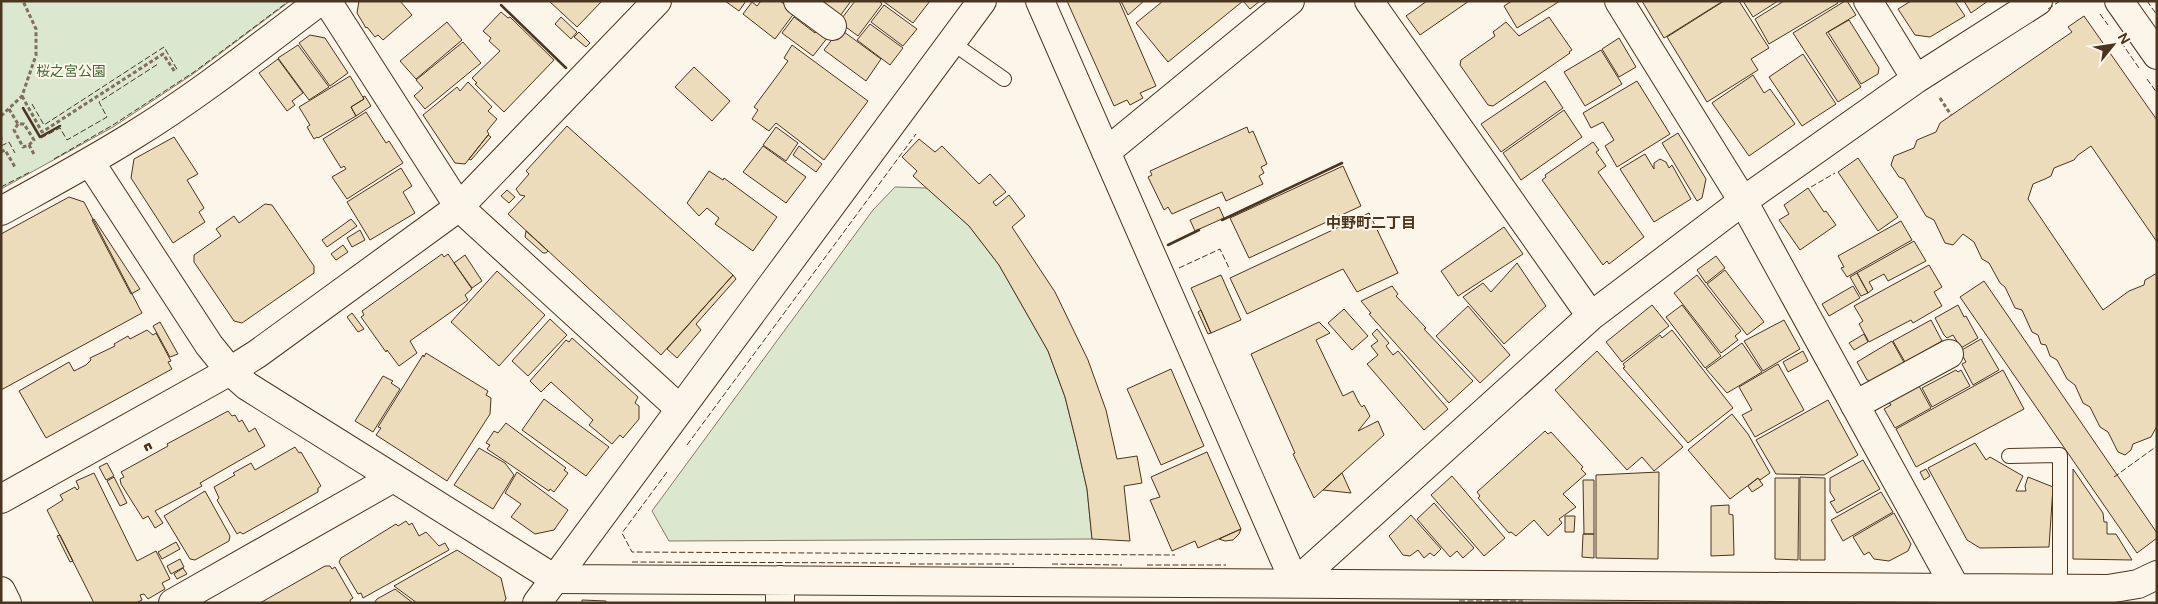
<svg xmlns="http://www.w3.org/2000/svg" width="2158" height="604" font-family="'DM Sans','Noto Sans JP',sans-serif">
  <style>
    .green { fill: #dce7d0; stroke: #887966 }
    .building { fill: #ecdcbc; stroke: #4a3520 }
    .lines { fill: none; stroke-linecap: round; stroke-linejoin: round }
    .lane-casing { stroke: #4a3520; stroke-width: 16 }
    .street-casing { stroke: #4a3520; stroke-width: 30 }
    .secondary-casing { stroke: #4a3520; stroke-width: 30 }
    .highway-casing { stroke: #4a3520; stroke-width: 30 }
    .path { stroke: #7f6f5c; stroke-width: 3; stroke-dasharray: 4 2.5; stroke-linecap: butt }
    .lane { stroke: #fbf6e9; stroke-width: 14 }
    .street { stroke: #fbf6e9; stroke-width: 28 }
    .secondary { stroke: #fbf6e9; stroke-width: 28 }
    .highway { stroke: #fbf6e9; stroke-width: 28 }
    .fence { stroke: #4a3520; stroke-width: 1; stroke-dasharray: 6 2.5; stroke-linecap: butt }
    .wall { stroke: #4a3520; stroke-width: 2.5 }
    .labels { text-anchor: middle; stroke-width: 4; stroke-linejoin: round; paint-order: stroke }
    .park-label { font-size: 14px; fill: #436837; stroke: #fbf6e9 }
    .neighbourhood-label { font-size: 15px; font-weight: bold; fill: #4a3520; stroke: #fbf6e9 }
  </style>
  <rect width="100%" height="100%" fill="#fbf6e9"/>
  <path class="green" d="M1,1h289l-97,73 -80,53 -112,62z
    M895,187l32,1 42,38 30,39 49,86 17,46 11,44 11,48 5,50 -423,2 -17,-30 221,-301z"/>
  <path class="building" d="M359,1h41l12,14 -29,25 -5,-5 -3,2 -8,-10 -1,1 -9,-15z
    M549,1h53l-25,26z
    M725,1h21l-7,10z
    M761,1h19l15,11 -20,27 -32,-25 9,-12 5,4z
    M820,1h31l-11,15z
    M855,1h24l3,3 -24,32 -19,-14z
    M883,1h47l-17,22z
    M1067,1h52l37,85 -16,7 3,5 -13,7 -3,-5 -13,6z
    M1121,1h23l-16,14z
    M1163,1h80l-75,61 -32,-39z
    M1243,1h17l-10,8z
    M1427,1h42l-49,34 -14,-19z
    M1512,1h48l-43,27 -13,-22z
    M1642,1h81l-59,37z
    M1724,1h15l30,47 -18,11 7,11 -51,32 -40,-65z
    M1743,1h35l-25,16z
    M1784,1h53l1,2 -69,41 -14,-25z
    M1845,1h2l9,14 -30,18 35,54 -23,15 -45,-69z
    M1911,1h44l10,15 -35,21 -15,-2 -17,-26z
    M1964,1h24l-17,12z
    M884,5l33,24 -14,17 -32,-24z
    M501,12l7,6 2,-1 44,43 -50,52 -29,-28 2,-1 -5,-5 28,-27 -11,-10 2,-3 -8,-7z
    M2084,16l73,104v122l-66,-96 -13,9 -4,5 -20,8 -3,8 -6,3 -12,5 -5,15 75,111 26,-19 15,-6 1,-5 12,-7v153l-6,11 -18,7 -2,6 -6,5 -7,-3 -10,-20 -8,-5 -10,-20 -7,-4 -8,-18 -8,-6 -10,-19 -7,-4 -4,-11 -5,-1 -3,-9 -6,-3 -10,-22 -7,-2 -10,-21 -5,-4 -11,-20 -7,-4 -8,-17 -11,-8 -10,11 -8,-2 -11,-23 -8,-4 -22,-37 -5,-2 -8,-12 3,-9 20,-8 3,-8 19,-8 4,-9 132,-91 -4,-5z
    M561,17l16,15 -6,7 -16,-15z
    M794,17l21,16 3,-4 10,8 -15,19 -31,-23z
    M1549,17l23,33 -3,2 1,1 -77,53 -5,-1 -28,-40 1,-5 34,-24 -2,-4 13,-10 13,14z
    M1849,20l30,48 -1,6 -17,10 -33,-52z
    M447,22l15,18 -46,39 -16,-18z
    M870,24l33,24 -13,17 -33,-25z
    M840,29l41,30 -15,22 -42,-31z
    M579,32l11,11 -4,4 -12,-10z
    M310,35l15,3 23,35 -18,13 -31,-43z
    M1619,38l17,29 -17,10 -17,-28z
    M463,42l18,21 -56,46 -11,-13 9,-8 -7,-8z
    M298,45l31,42 -20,13 -31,-42z
    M792,45l76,56 -44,59 -48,-37 -7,8 -17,-12 6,-9 -4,-3 34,-46 -4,-3z
    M1601,50l21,34 -37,22 -21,-34z
    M1803,54l33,50 -34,22 -33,-49z
    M278,59l25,34 -11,8 3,4 -8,6 -28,-38z
    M694,67l36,34 -18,20 -37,-34z
    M1753,75l11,18 6,-4 25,35 -46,32 -37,-53z
    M350,76l14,23 -13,8 5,9 -38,22 -1,-1 -3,2 -7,-12 3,-2 -11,-18z
    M1545,81l18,27 -62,44 -20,-28z
    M1637,81l33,53 -53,33 -12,-21 9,-6 -11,-18 -12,6 -8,-15z
    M468,82l24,25 -4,4 9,8 -10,12 2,3 -24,30 -10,-1 -32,-48 34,-28 3,4z
    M365,96l6,10 -15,10 -5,-9 13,-8 -1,-2z
    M1564,110l18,27 -61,43 -18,-27z
    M366,112l20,31 3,-2 14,22 -56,36 -15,-22 14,-8 -2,-3 -3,2 -18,-29z
    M567,126l166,149 -72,80 -153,-141 17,-18 -5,-1 -4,-6 13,-15 -3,-3z
    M776,127l22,16 -12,18 -23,-16z
    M1247,127l2,6 4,-2 14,33 -6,3 3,6 -5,3 4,8 -37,17 -4,-9 -50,22 -4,-7 -4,3 -16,-33 4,-2 -2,-4z
    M1678,133l28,46 -4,19 -5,3 -35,-58z
    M488,135l3,2 -20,23 -2,-1z
    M174,137l24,37 -11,6 17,28 -5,4 6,10 -32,21 -42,-65 3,-19z
    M919,139l16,13 7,-6 37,38 11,-10 16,18 -13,10 3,4 13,-11 16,21 -13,11 43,65 33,68 18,50 11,49 20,-3 5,27 -18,3 6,55 -38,-2 -5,-50 -11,-48 -11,-44 -17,-46 -49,-86 -30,-39 -56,-50 4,-5 -15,-14z
    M1593,142l6,8 -3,2 10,14 -8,6 46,65 -35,27 -2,-3 -4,4 -61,-85 4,-3 -1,-2z
    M763,146l43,31 -20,26 -43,-31z
    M799,146l23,18 -6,8 -23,-17z
    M1645,154l9,15v-6l6,-4 6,3 3,6 3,-3 19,34 -37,23 -34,-53z
    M1858,158l40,59 -20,14 -40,-59z
    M1343,166l18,40 -112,52 -19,-40z
    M401,168l11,18 -9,6 12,21 -45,27 -23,-38z
    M709,171l14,9 1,-2 53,39 -24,34 -38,-27 4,-6 -12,-10 -8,8 -12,-13z
    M1808,188l16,24 2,-1 10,14 -36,25 -21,-30 10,-6 -5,-9z
    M507,190l8,7 -6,6 -8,-7z
    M69,197l15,5 58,111 -141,77v-156z
    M265,204l7,1 42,61v7l-72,50 -8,-2 -40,-59v-7l27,-19 -5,-7 18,-13 5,7z
    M1219,207l5,11 -29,13 -5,-11z
    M1369,213l29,60 -41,19 -14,-23 -96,45 -17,-36z
    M94,219l46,70 -9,5 -39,-74z
    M351,219l6,7 -30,21 -5,-7z
    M1901,221l11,19 -65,37 -6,-9 3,-1 -6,-11z
    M1504,227l19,27 -65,42 -17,-25z
    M360,230l5,10 -13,7 -5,-9z
    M526,231l22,20 -2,2h-3l-18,-16z
    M1914,241l12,20 -38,20 -4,-7 -15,8 4,7 -5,4 -11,-20z
    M343,245l5,7 -12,8 -5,-6z
    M442,254l2,3 4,-3 24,35 -7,6 3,5 -58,41 7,12 -18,13 -12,-16 -1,2 -25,-35 3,-2 -2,-4z
    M465,255l17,26 -10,7 -18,-25z
    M1716,256l9,12 -19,15 -9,-13z
    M1517,263l29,43 -42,38 -41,-47 20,-14 8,9z
    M1929,265l13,22 -8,5 8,14 -29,17 -2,-3 -42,22 -10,-18 4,-3 -9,-15z
    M1725,270l39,52 -17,13 -40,-51z
    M497,271l48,44 -46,51 -48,-44z
    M1857,273l11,20 -7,3 -11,-19z
    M733,275l3,4 -40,45 5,6 -24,28 -10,-9z
    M1221,275l20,45 -30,13 -20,-45z
    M1697,275l44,56 -6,5 3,4 -17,13 -47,-60z
    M1984,281l173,252v5l-20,15 -177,-256z
    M1392,286l6,8 -2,2 30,32 -2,1 49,52 -24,22 -80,-89 2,-1 -10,-12z
    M1853,286l7,12 -31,18 -7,-12z
    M1652,305l17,21 -47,36 -16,-20z
    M1682,305l39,51 -16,12 -39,-51z
    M1958,305l6,12 2,-1 12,22 -17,10 -8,-13 -6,3 -3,-3 -9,-17z
    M1468,306l42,49 -30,28 -44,-47z
    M1344,309l24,27 -16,14 -24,-27z
    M1201,310l10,23 -3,1 -10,-22z
    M352,313l12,16 -6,3 -11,-15z
    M550,319l17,16 -39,41 -16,-15z
    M1784,320l16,29 -37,22 -19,-30z
    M1931,320l11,21 -37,21 -12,-21z
    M160,322l18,32 -8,3 -17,-31z
    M1319,322l11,11 -14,7 27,56 10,-5 6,12 3,4 2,-2 6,11 -12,15 20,-10 6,14 -70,63 -21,-44 2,-1 -44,-99z
    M1377,329l12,14 -3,3 7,9 5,-4 50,58 -24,21 -57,-66 11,-9 -7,-9 7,-5 -6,-7z
    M147,330l6,5 3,-2 15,28 -3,1 4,7 -126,69 -27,-47 50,-29 5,9 12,-6 5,-5 -1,-2 25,-12 -1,-2 14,-8 2,3z
    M1672,330l61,78 -45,35 -65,-75 2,-1 -2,-3 37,-29 2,3z
    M1864,334l4,8 -14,8 -5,-7z
    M572,338l66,59 -3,6 4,3v13l-16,19 -3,-3 -8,9 -23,-19 4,-5 -42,-38 -10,10 -11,-11 36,-41 3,2z
    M1981,339l18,31 -26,15 -11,-21 4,-2 -6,-11z
    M1892,341l14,25 -32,16 -7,-2 -10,-18z
    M1742,343l20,29 -35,21 -21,-24z
    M1597,351l86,96 -29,24 -12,-14 -15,13 -72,-80z
    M1803,351l5,10 -20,11 -5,-10z
    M426,353l62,38 -2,4 5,3 -1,16 -43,67 -71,-46 5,-7 -3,-1 45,-72 1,2z
    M1778,364l26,46 -49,27 -13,-22 10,-5 -13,-23z
    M1171,369l33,77 -43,19 -34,-76z
    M1956,370l2,2 3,-2 9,16 -38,21 -10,-19z
    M2003,370l21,39 -108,58 -20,-38z
    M383,376l10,5 -2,2 9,6 -27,43 -18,-11z
    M1919,386l12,22 -36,20 -11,-19 7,-4 -2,-3z
    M544,399l65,48 -23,29 -64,-46z
    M1828,400l30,55 -34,20 -48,-1 -20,-34z
    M228,411l4,5 3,-1 4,7 3,-2 7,12 6,-4 10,18 -65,37 2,3 -47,25 8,12 -8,5 -7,-12 -5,3 -22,-35 -1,-5 4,-2 -3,-5 47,-26 -1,-2z
    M1732,414l16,20 22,39 -10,7 -2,-2 -28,21 -42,-49z
    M506,423l60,45 -2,2 4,3 -14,19 -4,-3 -1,2 -62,-42 3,-4 -4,-2 8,-12 4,2z
    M1545,431l3,3 3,-2 32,35 -2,2 5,5 -23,20 13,13 -17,12 3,4 -14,13 -14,-16 -18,16 -5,-4 -2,1 -31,-35 2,-2 -3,-4z
    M1975,443l11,17 4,-3 33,19 -7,15h10l-1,-5 3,-9 25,10 -4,60 -69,1 -13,-8 -39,-72z
    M295,447l4,6 2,-1 20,34 -3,2v4l-75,42 -3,-2 -3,2 -20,-34 2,-2 -5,-11 21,-12 -2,-2 18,-10 4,7z
    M479,448l26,15 9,12 -21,34 -39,-24z
    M1207,452l34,77 -43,19 -3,-7 -23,10 -22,-51 10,-3 -9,-20z
    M1863,460l17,29 -43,24 -7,-11 5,-2 -5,-8v-14z
    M107,463l7,13 -8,4 -7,-13z
    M1926,469l4,7 -6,4 -4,-8z
    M2073,469l30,44 1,9h3v12h9l16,26 -59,-1z
    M517,472l51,38 -14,20 -19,4 -24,-17 10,-13 -16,-11z
    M1659,472l-1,87 -62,-1v-83z
    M94,473l43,88 19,-10 14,28 -8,4 3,6 -17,10 -4,-5 -4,1 2,5 -6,3h-42l-47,-93 16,-10 -3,-5 15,-8 2,3 2,-2 -3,-7z
    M1342,473l9,20 -28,-3z
    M1452,476l53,62 -21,18 -53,-61z
    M114,477l13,26 -7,3 -13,-25z
    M1800,477l25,1v82h-25z
    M1758,478l5,7 -11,7 -4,-6z
    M1775,478h24l-1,82 -23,-1z
    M1583,480h11v54h-10z
    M205,491l25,45 -1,5 -34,19 -5,-1 -26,-43z
    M1881,492l12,20 -50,29 -12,-21z
    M1434,503l40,45 -11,10 -6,-7 -7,6 -33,-38z
    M1729,505v9l4,1 1,40 -23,1v-50z
    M1894,513l17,31 -3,7 -19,10 -15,-2 -5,-7 -5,3 -11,-18z
    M1411,515l30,34 -7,7 -4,-3 -6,5 -6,-8 -8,6 -7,-1 -14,-19z
    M1565,516h10l-1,16h-9z
    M406,521l3,4 3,-2 7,13 7,-4 13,14 6,-3 4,7 -86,48 -2,-5 -3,1 -19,-32 2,-4 55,-34 2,2z
    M1241,529l-2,5 -6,6 -8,1 -6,-2z
    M1583,534h11v24l-12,-1z
    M60,535l13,26 -3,1 -13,-26z
    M176,542l4,7 -18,10 -4,-7z
    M457,550l44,28 5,21 -3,4h-86l-23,-17z
    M180,559l4,8 -13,7 -4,-8z
    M325,566h5l2,3 3,-2 18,31 -3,2 1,3h-91z
    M183,568l4,6 -10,5 -3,-5z
    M395,589l18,14h-39l3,-4z
    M582,600l24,1v2h-24z"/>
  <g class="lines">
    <g class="lane-casing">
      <path id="lane" d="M951,42l53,37
        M2009,456l51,-1v134"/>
    </g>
    <g class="street-casing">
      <path id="street" d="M327,1l132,206
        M798,1l34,25
        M1040,1l255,582 296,-267 152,-115 173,-122 122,-78
        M1369,1l222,315
        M1868,1l48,78
        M1106,152l184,-151
        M1855,405l94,-51
        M1,499l229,-128 27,-17 202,-147 198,-206
        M173,603l220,-125
        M537,603l445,-602"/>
    </g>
    <g class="secondary-casing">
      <path id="secondary" d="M1619,1l124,200 212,386v16
        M2119,1l38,54
        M90,162l119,183 21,26 17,15 308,193 1553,10 30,-5 19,-9
        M459,207l221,202
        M1,211c45,-25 90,-49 133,-76 65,-40 125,-88 186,-134
        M780,580v23"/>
    </g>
    <g class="highway-casing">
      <path id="highway" d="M1,591l6,12"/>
    </g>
    <path class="path" d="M22,96l20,36 121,-78 12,18
      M1940,98l11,17
      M9,109l9,15h6l10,16 -5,5
      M1,116l21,-20 14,-41v-26l-13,-28
      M18,124l-4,6 9,17 6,-2 6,11
      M1,137v3
      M1,152l4,-2 10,17"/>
    <use href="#lane" class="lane"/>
    <use href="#street" class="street"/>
    <use href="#secondary" class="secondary"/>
    <use href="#highway" class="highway"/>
    <path class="fence" d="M2147,1l10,14
      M2048,9l12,-8
      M2100,14l8,11
      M2121,42l18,26
      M2147,79l10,14
      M32,104l12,21 120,-78 14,24
      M41,138l19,-10 7,12 40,-23 -8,-15 59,-38
      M1,146l8,-4 6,11
      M54,159l59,-34 81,-53 95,-71
      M1,187l29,-15
      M1811,187l24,-14
      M1179,268l41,-19 10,21
      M687,445l229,-311
      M667,472l-45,61 10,19 543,3
      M2114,477l43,-31
      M632,562l268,1
      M910,564h104
      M1052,564l70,1
      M1147,565h79
      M1459,601h64"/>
    <path class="wall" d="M501,5l65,63
      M23,108l17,29 20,-11
      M1222,220l120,-57
      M1168,245l31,-15
      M147,450l-2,-4 4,-2 2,4"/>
  </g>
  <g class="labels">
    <g class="park-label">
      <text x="71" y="76">桜之宮公園</text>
    </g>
    <g class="neighbourhood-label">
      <text x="1371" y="228">中野町二丁目</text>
    </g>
  </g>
  <rect width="2158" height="604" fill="none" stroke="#4a3520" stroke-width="5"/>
  <g transform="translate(2113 45) rotate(60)" stroke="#fbf6e9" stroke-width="4" paint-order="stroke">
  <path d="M0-4L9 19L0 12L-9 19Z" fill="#4a3520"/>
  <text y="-8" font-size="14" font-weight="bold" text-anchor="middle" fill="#4a3520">N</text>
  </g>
</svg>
